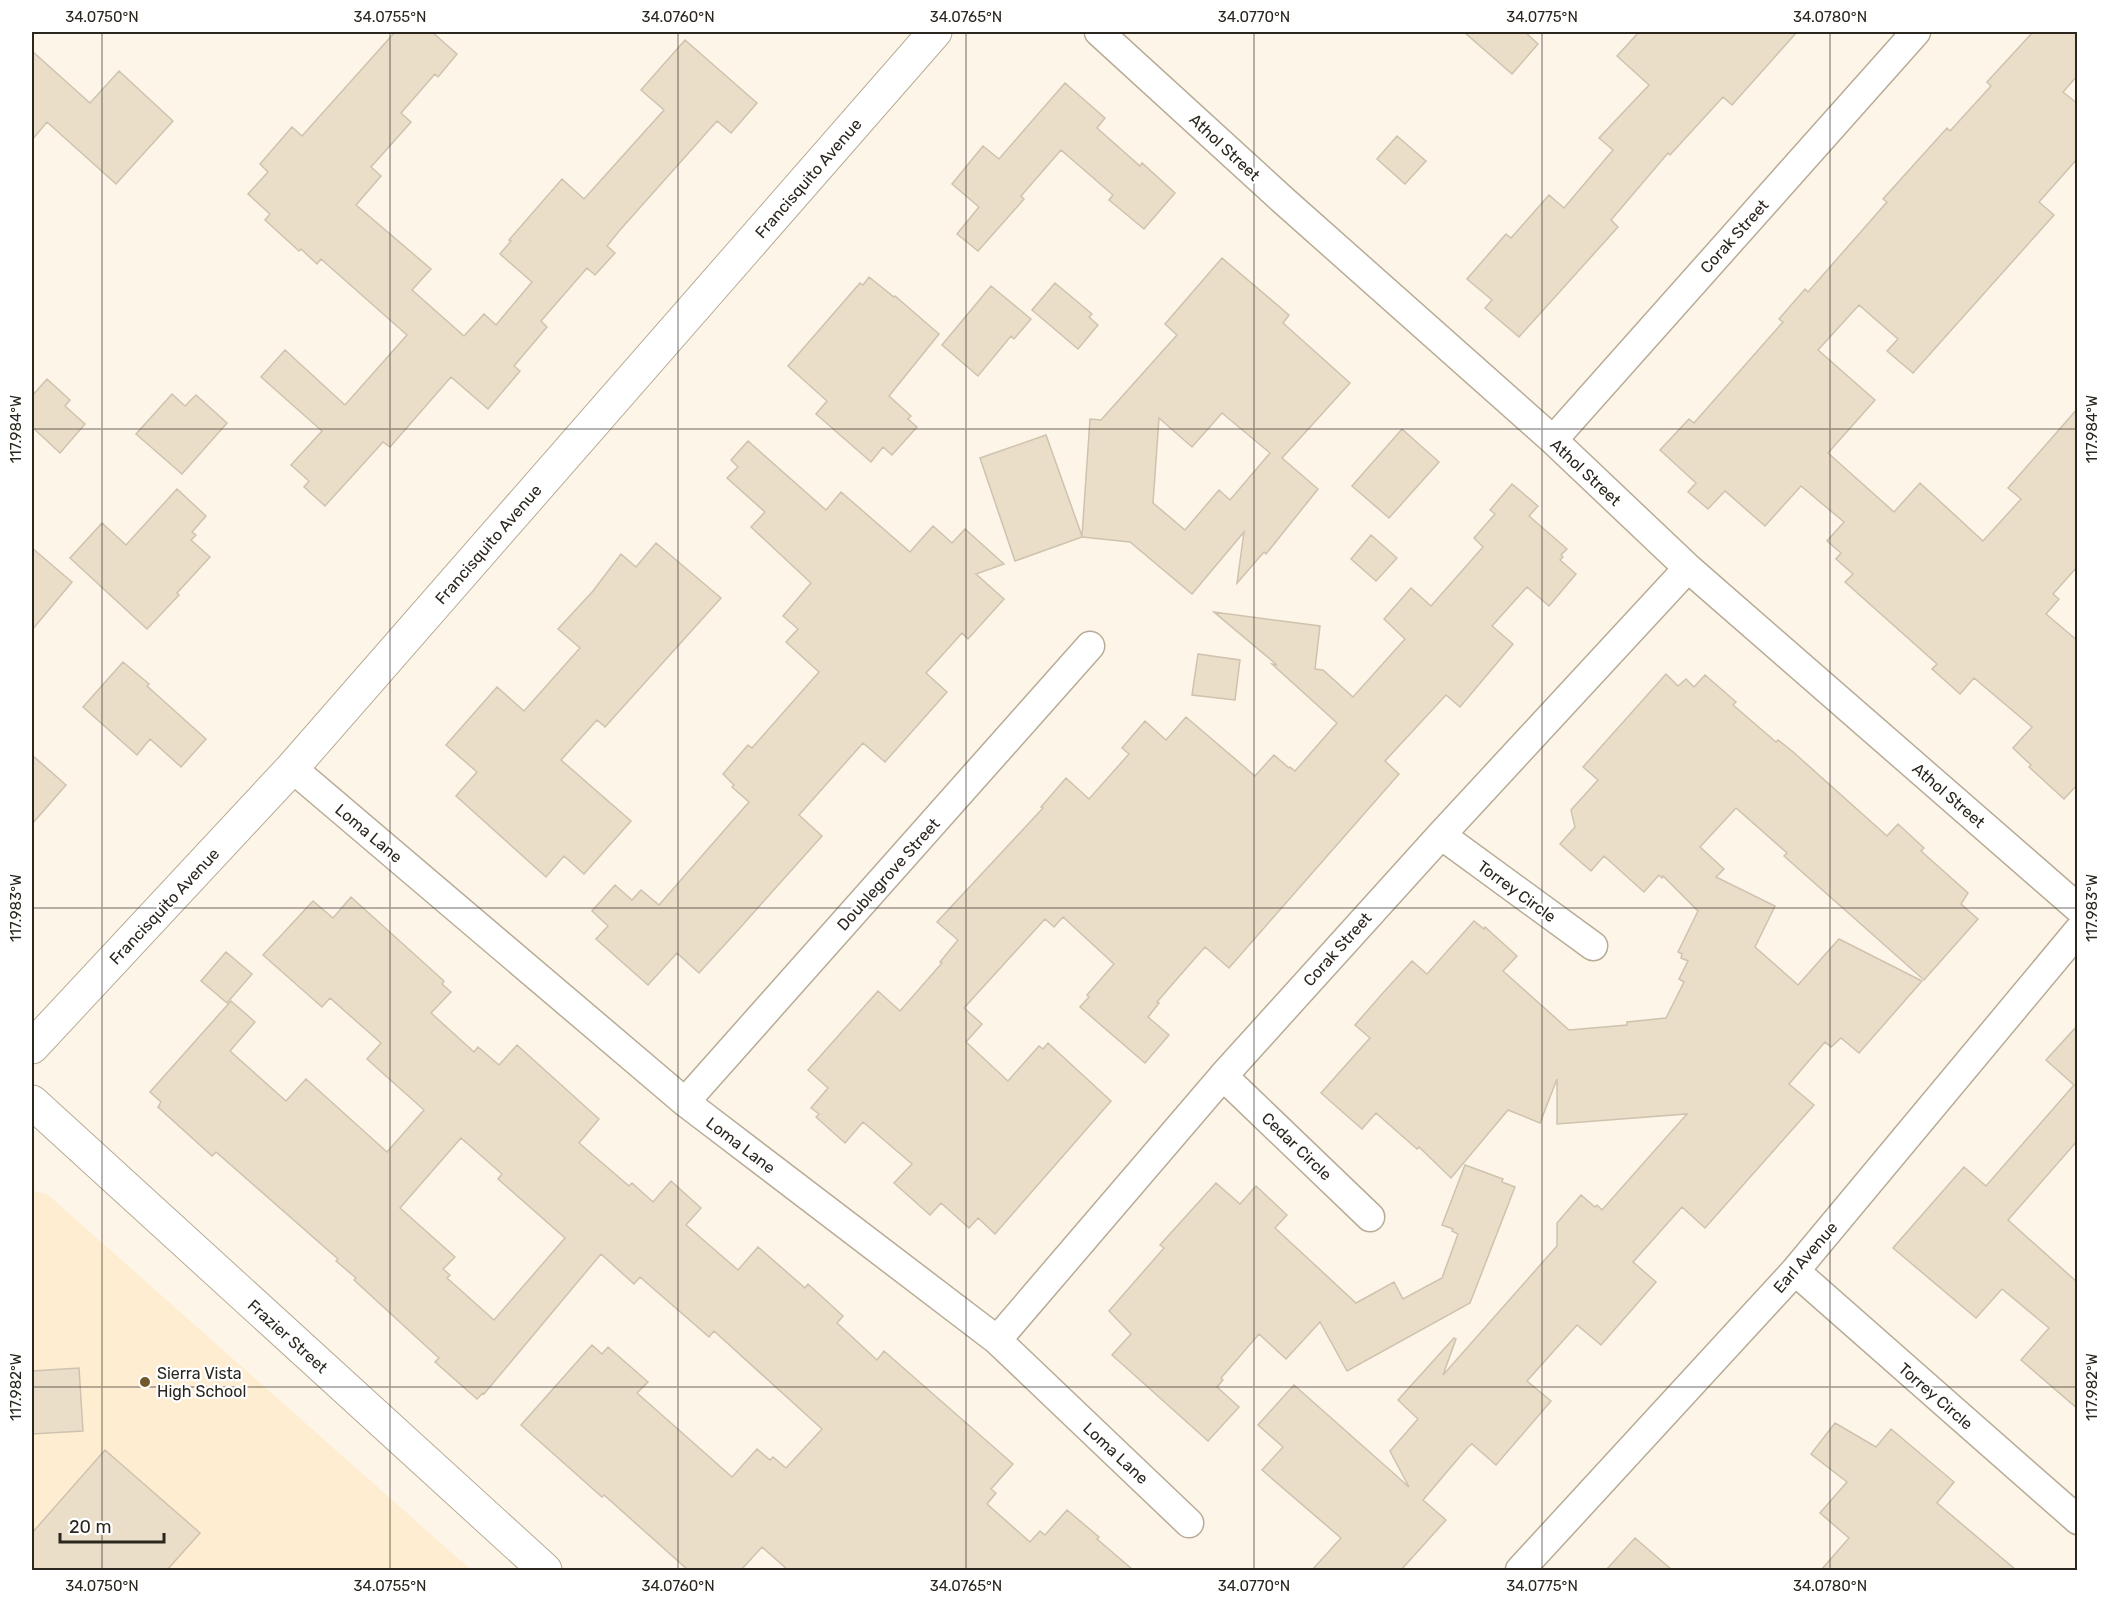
<svg xmlns="http://www.w3.org/2000/svg" width="2109" height="1602" font-family="Rubik,sans-serif">
  <style>
    .built { fill: #feedd1 }
    .building { fill: #ebdec9; stroke: #cfc2ae; stroke-width: 1.5; fill-rule: evenodd }
    .lines { fill: none; stroke-linecap: round; stroke-linejoin: round }
    .minor-casing { stroke: #b8ac97; stroke-width: 31 }
    .tertiary-casing { stroke: #b8ac97; stroke-width: 35 }
    .minor { stroke: #fff; stroke-width: 28 }
    .tertiary { stroke: #fff; stroke-width: 33 }
    .ticks { fill: none; stroke: #2b261e; stroke-width: 1.5; stroke-opacity: 0.45 }
    .poi-dot { fill: #72582a; stroke: #fff; stroke-width: 2 }
    .labels { text-anchor: middle; stroke-width: 4.5; stroke-linejoin: round; paint-order: stroke }
    .street-label { font-size: 16px; fill: #2b261e; stroke: #fff }
    .poi-label { font-size: 16px; fill: #2b261e; stroke: #fff; text-anchor: start }
    .neatline { fill: none; stroke: #2b261e; stroke-width: 2 }
    .ticks-label { font-size: 15px; text-anchor: middle; fill: #2b261e }
  </style>
  <rect width="100%" height="100%" fill="#fdf5e8"/>
  <path class="built" d="M32,1191l15,3 424,376h-439z"/>
  <path class="building" d="M395,32h37l25,22 -19,23 -3,-3 -34,39 10,9 -40,45 10,9 -25,29 75,64 -19,21 52,46 20,-22 12,11 36,-43 -32,-28 11,-13 -2,-1 53,-61 22,20 80,-89 -23,-20 44,-50 72,63 -26,30 -14,-12 -97,109 -13,16 8,7 -20,22 -8,-7 -46,53 6,6 -33,39 6,5 -32,38 -37,-32 -61,70 -7,-5 -58,64 -21,-19 5,-6 -18,-16 31,-34 -61,-54 24,-27 60,55 62,-70 -86,-76 -4,5 -16,-15 -2,2 -34,-31 5,-6 -22,-20 20,-22 -8,-8 32,-37 10,9z
    M1464,32h61l13,12 -26,30z
    M1639,32h158l-65,73 -9,-8 -53,58 -2,-2 -57,67 7,7 -99,110 -34,-29 7,-8 -25,-21 39,-45 5,4 38,-43 15,13 49,-58 -14,-12 50,-53 -32,-29z
    M2033,32h45v43l-15,17 15,12v54l-39,44 15,13 -141,158 -26,-22 11,-12 -39,-34 -41,45 57,50 -47,53 66,59 26,-29 63,58 38,-42 -13,-11 70,-80v158l-25,28 6,5 -13,15 32,27v143l-14,15 -35,-32 2,-2 -18,-17 19,-21 -58,-49 -14,16 -28,-25 5,-5 -92,-82 8,-8 -17,-15 5,-6 -14,-12 17,-19 -43,-36 -36,40 -40,-35 -17,18 -20,-17 8,-9 -36,-33 29,-31 5,4 89,-101 -4,-3 26,-30 3,3 79,-90 -4,-3 64,-71 3,3 41,-45 -4,-4z
    M32,51l58,52 29,-32 54,50 -57,63 -69,-62 -15,18z
    M1065,83l40,35 -8,10 43,38 2,-3 33,30 -31,36 -35,-29 4,-5 -52,-45 -40,46 3,3 -46,52 -21,-17 22,-27 -27,-23 31,-38 16,13z
    M1397,136l29,25 -21,23 -28,-25z
    M1222,258l67,57 -6,8 67,60 -68,75 36,31 -52,65 -2,-2 -27,31 7,-51 -52,62 -62,-52 -48,-5 -67,24 -35,-103 66,-23 36,101 8,-117 11,1 76,-85 -12,-11zM1222,413l48,40 -40,47 -11,-10 -34,40 -32,-27 6,-85 33,29z
    M869,277l25,20 1,-1 44,38 -50,62 22,20 -3,3 9,8 -25,28 -9,-8 -12,15 -55,-48 11,-13 -39,-35 72,-83 3,2z
    M1055,283l37,31 -3,3 9,8 -20,24 -46,-39z
    M991,286l40,33 -17,20 -3,-3 -33,40 -36,-31z
    M47,379l23,21 -5,6 20,18 -25,29 -28,-26v-31z
    M172,394l13,12 11,-11 31,28 -45,51 -46,-40z
    M1402,429l37,33 -50,56 -37,-32z
    M748,441l78,69 15,-18 69,60 23,-26 19,17 13,-14 39,35 -28,10 28,25 -36,40 -6,-6 -36,40 21,19 -62,70 -22,-19 -64,72 23,21 -83,93 -40,44 -22,-20 -29,32 -52,-46 12,-13 -16,-15 23,-26 17,15 9,-10 18,15 90,-103 -17,-15 2,-2 -11,-11 25,-29 4,3 67,-76 -33,-30 12,-13 -15,-13 28,-33 -60,-56 14,-15 -38,-34 11,-11 -7,-7z
    M1512,484l26,22 -9,10 38,33 -6,6 2,2 -3,3 16,14 -27,32 -22,-19 -35,39 21,18 -53,63 -14,-12 -61,66 14,13 -170,194 -24,-21 -29,33 -19,22 2,1 -11,14 21,18 -24,28 -65,-56 9,-10 -2,-2 27,-31 -51,-47 -9,10 -9,-8 -81,89 18,16 -16,18 42,39 31,-35 4,3 5,-6 63,58 -116,133 -17,-16 -9,10 -28,-25 -11,12 -36,-32 18,-19 -49,-42 -18,21 -29,-26 3,-3 -8,-6 17,-20 -20,-18 70,-79 22,20 42,-48 -2,-1 18,-22 -21,-18 106,-114 -2,-1 25,-29 23,21 40,-45 -7,-6 23,-27 21,19 20,-23 69,59 19,-21 15,13 1,-1 5,4 42,-48 -65,-59 5,1 -63,-53 106,14 -5,43 8,1 30,27 52,-58 -21,-20 27,-31 20,18 52,-59 -9,-9 21,-24 -5,-4z
    M177,489l29,27 -14,16 4,3 -5,5 19,17 -33,36 2,2 -32,34 -77,-71 32,-35 24,22z
    M1371,535l26,23 -21,23 -25,-22z
    M656,543l65,55 -116,129 -8,-7 -36,40 70,61 -47,53 -20,-18 -18,21 -90,-81 21,-24 -31,-27 51,-58 27,24 56,-63 -22,-19 35,-38 28,-37 15,13z
    M32,548l40,34 -40,48z
    M1198,654l42,6 -5,40 -43,-5z
    M123,662l26,22 -2,2 59,53 -25,28 -31,-28 -13,16 -54,-48z
    M1666,674l12,12 8,-7 8,8 11,-12 31,27 -3,3 43,37 2,-2 14,11 95,85 11,-12 26,24 -3,3 47,42 -7,11 17,15 -54,61 -140,-124 3,-3 -51,-45 -36,39 24,22 -8,8 59,29 -20,41 43,38 41,-46 83,42 -63,72 -18,-15 -10,9 -6,-5 -36,42 25,21 -109,123 -23,-21 -49,55 23,20 -55,63 -24,-20 -50,56 24,20 -55,64 -24,-21 -4,3 -45,53 23,20 -45,50h-89l29,-32 -79,-68 21,-23 -25,-22 36,-40 115,102 -19,-36 28,-32 -20,-19 56,-62 2,1 -13,36 114,-129v-23l24,-28 14,12 2,-2 5,5 85,-96 -130,10v-45l-17,44 -32,-13 -57,68 -32,-31 -2,2 -41,-36 -14,16 -41,-36 49,-55 -15,-13 27,-31 30,-33 15,13 47,-53 10,8 1,-2 32,29 -14,15 66,59 58,-5v-3l39,-4 18,-36 -5,-3 9,-18 -7,-3 1,-4 -4,-2 20,-41 -35,-35 -1,2 -3,-3 -15,17 -40,-36 -13,15 -31,-27 15,-17 -4,-17 27,-30 -15,-13z
    M32,755l34,30 -34,39z
    M351,897l93,84 -2,3 9,8 -20,21 43,39 4,-5 21,18 18,-20 82,74 -20,24 50,43 3,-3 21,19 18,-21 30,27 -15,17 52,45 20,-23 47,41 3,-4 35,32 -6,7 40,37 7,-9 129,113 -22,25 5,4 -9,11 43,38 10,-11 5,4 22,-25 32,27 -2,2 36,31h-345l-26,-23 -21,23h-53l-84,-75 -2,2 -81,-72 71,-80 10,9 6,-7 40,35 -11,11 95,84 25,-28 13,11 3,-3 13,11 36,-39 -108,-98 -5,6 -69,-60 -6,7 -33,-30 -117,140 -1,-1 -6,6 -42,-37 4,-4 -85,-78 2,-2 -20,-17 2,-2 -122,-107 -4,4 -54,-49 3,-5 -11,-10 81,-91 24,21 -25,29 56,50 20,-22 81,73 37,-42 -57,-51 14,-16 -51,-45 -8,9 -59,-52 50,-54 20,17zM461,1138l41,36 -4,5 67,59 -71,82 -47,-42 3,-3 -7,-6 12,-12 -55,-49z
    M226,952l26,22 -25,29 -26,-22z
    M2078,1025v115l-70,80 70,63v126l-57,-49 28,-32 -47,-39 -26,29 -83,-70 71,-81 22,19 88,-101 -28,-25z
    M1465,1165l38,14 -1,3 13,5 -45,116 -123,68 -27,-49 -34,37 -27,-25 -38,44 2,2 -6,7 22,20 -31,34 -96,-86 19,-21 -22,-23 55,-63 -4,-3 56,-62 24,21 16,-18 31,29 -12,13 81,75 38,-21 9,17 39,-21 16,-44 -6,-3 1,-2 -11,-4z
    M79,1368l4,63 -51,3v-63z
    M1835,1423l41,24 15,-18 63,53 -17,21 79,67h-195l28,-32 -29,-25 27,-31 -36,-28z
    M105,1450l95,83 -33,37h-135v-37z
    M1635,1538l37,32h-66z"/>
  <g class="lines">
    <g class="minor-casing">
      <path id="minor" d="M1099,32l185,169 269,239 135,128 390,340
        M1553,440l363,-408
        M292,768l393,334 312,238 192,183
        M1441,835l152,111
        M1223,1076l147,141
        M685,1102l405,-456
        M1795,1271l283,249
        M997,1340l226,-264 218,-241 247,-267
        M1520,1570l275,-299 283,-340"/>
    </g>
    <g class="tertiary-casing">
      <path id="tertiary" d="M32,1047l260,-279 643,-736
        M32,1102l513,468"/>
    </g>
    <use href="#minor" class="minor"/>
    <use href="#tertiary" class="tertiary"/>
  </g>
  <path class="ticks" d="M102,32v1538M390,32v1538M678,32v1538M966,32v1538M1254,32v1538M1542,32v1538M1830,32v1538M32,429h2046M32,908h2046M32,1387h2046"/>
  <circle class="poi-dot" cx="145" cy="1382" r="6"/>
  <g class="labels">
    <g class="street-label">
      <text transform="translate(1225 147) rotate(43)" y="6">Athol Street</text>
      <text transform="translate(808 178) rotate(-49)" y="6">Francisquito Avenue</text>
      <text transform="translate(1734 236) rotate(-48)" y="6">Corak Street</text>
      <text transform="translate(1586 472) rotate(43)" y="6">Athol Street</text>
      <text transform="translate(488 544) rotate(-49)" y="6">Francisquito Avenue</text>
      <text transform="translate(1949 795) rotate(41)" y="6">Athol Street</text>
      <text transform="translate(369 833) rotate(40)" y="6">Loma Lane</text>
      <text transform="translate(888 874) rotate(-48)" y="6">Doublegrove Street</text>
      <text transform="translate(1517 891) rotate(36)" y="6">Torrey Circle</text>
      <text transform="translate(164 906) rotate(-47)" y="6">Francisquito Avenue</text>
      <text transform="translate(1337 949) rotate(-48)" y="6">Corak Street</text>
      <text transform="translate(741 1145) rotate(37)" y="6">Loma Lane</text>
      <text transform="translate(1297 1146) rotate(44)" y="6">Cedar Circle</text>
      <text transform="translate(1805 1257) rotate(-49)" y="6">Earl Avenue</text>
      <text transform="translate(288 1336) rotate(42)" y="6">Frazier Street</text>
      <text transform="translate(1936 1396) rotate(41)" y="6">Torrey Circle</text>
      <text transform="translate(1116 1453) rotate(43)" y="6">Loma Lane</text>
    </g>
    <g class="poi-label">
      <text x="157" y="1379">Sierra Vista<tspan x="157" dy="18">High School</tspan></text>
    </g>
  </g>
  <rect width="2109" height="1602" fill="none" stroke="#ffffff" stroke-width="66"/>
  <path d="M60 1533v9h104v-9" fill="none" stroke="#2b261e" stroke-width="3"/>
  <text x="69" y="1533" font-size="18" fill="#2b261e" stroke="#ffffff" stroke-width="4.5" paint-order="stroke">20 m</text>
  <rect x="33" y="33" width="2043" height="1536" class="neatline"/>
  <g class="ticks-label">
    <text x="102" y="22">34.0750°N</text>
    <text x="390" y="22">34.0755°N</text>
    <text x="678" y="22">34.0760°N</text>
    <text x="966" y="22">34.0765°N</text>
    <text x="1254" y="22">34.0770°N</text>
    <text x="1542" y="22">34.0775°N</text>
    <text x="1830" y="22">34.0780°N</text>
    <text transform="translate(2092 429) rotate(-90)" y="5">117.984°W</text>
    <text transform="translate(16 429) rotate(-90)" y="5">117.984°W</text>
    <text transform="translate(2092 908) rotate(-90)" y="5">117.983°W</text>
    <text transform="translate(16 908) rotate(-90)" y="5">117.983°W</text>
    <text transform="translate(2092 1387) rotate(-90)" y="5">117.982°W</text>
    <text transform="translate(16 1387) rotate(-90)" y="5">117.982°W</text>
    <text x="102" y="1591">34.0750°N</text>
    <text x="390" y="1591">34.0755°N</text>
    <text x="678" y="1591">34.0760°N</text>
    <text x="966" y="1591">34.0765°N</text>
    <text x="1254" y="1591">34.0770°N</text>
    <text x="1542" y="1591">34.0775°N</text>
    <text x="1830" y="1591">34.0780°N</text>
  </g>
</svg>
